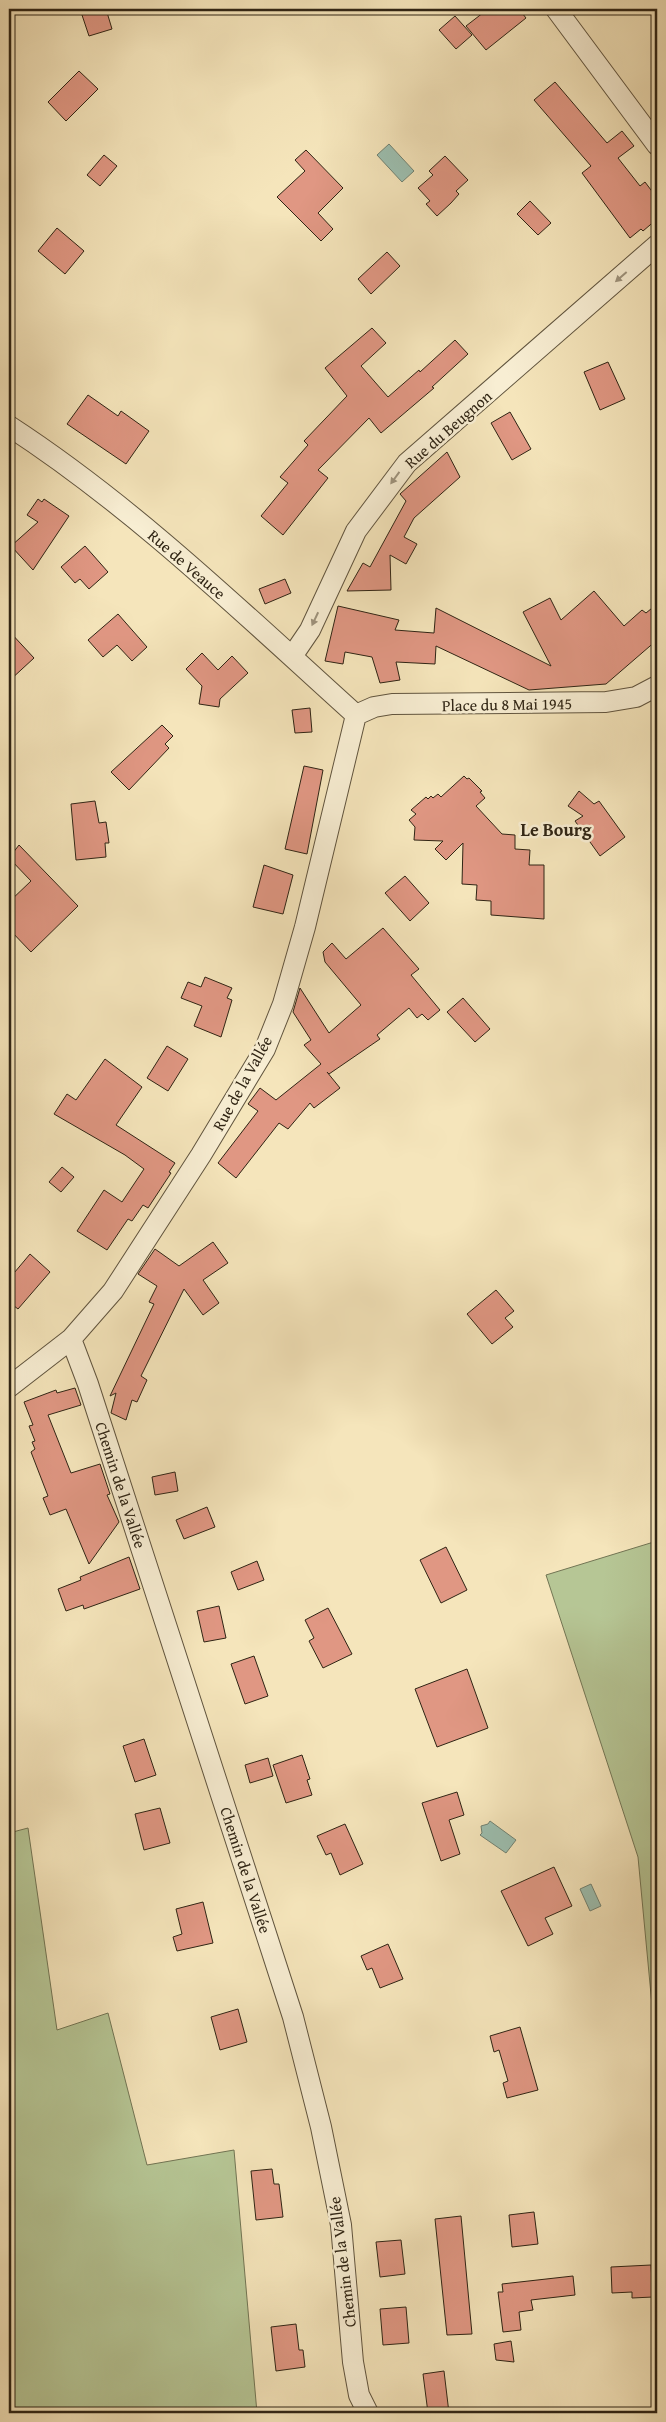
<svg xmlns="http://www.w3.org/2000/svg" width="666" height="2422" font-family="'Gentium Book Plus',serif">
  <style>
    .green { fill: #b6c695; stroke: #727554 }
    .water { fill: #9cbfb0; stroke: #708172 }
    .building { fill: #e09783; stroke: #2f2414 }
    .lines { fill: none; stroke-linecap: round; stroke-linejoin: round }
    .minor-casing { stroke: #60543e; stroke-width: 22 }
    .minor { stroke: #f8eed3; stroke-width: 20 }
    .oneway { fill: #9e937d }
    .labels { text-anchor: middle; stroke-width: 5; stroke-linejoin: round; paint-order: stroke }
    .street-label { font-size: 16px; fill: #2f2414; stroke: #f8eed3 }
    .neighbourhood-label { font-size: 18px; font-weight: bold; fill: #2f2414; stroke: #f8eed3 }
  </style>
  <rect width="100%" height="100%" fill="#f5e5bb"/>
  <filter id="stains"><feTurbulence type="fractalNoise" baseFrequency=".004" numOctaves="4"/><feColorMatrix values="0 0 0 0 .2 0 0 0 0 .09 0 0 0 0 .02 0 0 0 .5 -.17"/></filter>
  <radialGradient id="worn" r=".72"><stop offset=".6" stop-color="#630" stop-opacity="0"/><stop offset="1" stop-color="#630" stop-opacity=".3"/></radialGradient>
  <path class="green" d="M657,1541v517l-19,-201 -92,-282z
    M28,1828l29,202 51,-17 39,152 87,-15 23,263h-248v-580z"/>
  <path class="water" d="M389,144l25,27 -12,11 -25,-27z
    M490,1821l26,19 -10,13 -26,-18 2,-2 -1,-7 7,-2z
    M591,1884l10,22 -11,5 -10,-22z"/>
  <path class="building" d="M80,9h26l6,20 -23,7z
    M488,9h31l7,9 -40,32 -20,-24z
    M455,16l17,19 -16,14 -17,-19z
    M79,71l19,18 -32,32 -18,-19z
    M555,82l52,61 15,-12 12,15 -16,12 22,28 5,-4 12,16v21l-14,12 -2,-2 -11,9 -48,-65 9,-7 -57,-66z
    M306,150l37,38 -25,25 15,16 -12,12 -44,-44 28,-26 -10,-11z
    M104,155l13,11 -17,20 -13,-11z
    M445,156l23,24 -12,11 3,3 -8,9 -14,13 -11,-12 4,-3 -12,-13 15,-13 -4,-4z
    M530,201l21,22 -13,12 -21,-21z
    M57,228l27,23 -19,23 -27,-23z
    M387,252l13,14 -29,28 -13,-15z
    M372,328l14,15 -25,23 27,31 31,-27 1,2 35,-32 13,14 -36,33 2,1 -53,45 -12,-15 -51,52 10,8 -45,57 -22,-19 27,-33 -8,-6 28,-32 -4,-4 43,-45 -22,-28z
    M608,362l17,37 -25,11 -16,-38z
    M88,395l30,21 3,-5 28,20 -23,33 -59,-40z
    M510,412l21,37 -19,11 -21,-37z
    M447,452l13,25 -46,41 -10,19 13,7 -11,20 -16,-9 1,35 -44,1 16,-28 7,4 36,-66 -6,-7z
    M38,499l4,3 2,-3 25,17 -36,54 -22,-24 27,-24 -11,-7z
    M85,546l23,26 -19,17 -9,-10 -5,4 -14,-16z
    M285,579l6,14 -26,11 -6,-15z
    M594,591l30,35 18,-16 4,3 11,-9v36l-51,44 -77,6 -93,-44 -1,18 -39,-2 4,18 -20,3 -8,-26 -27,-5 -2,12 -18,-3 13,-55 61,14 -4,10 39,3 2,-25 115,58 -28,-54 27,-14 11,22z
    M118,614l29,33 -15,14 -15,-16 -14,12 -15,-17z
    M9,631l25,27 -25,23z
    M202,653l16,17 14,-14 16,17 -28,26 -1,8 -20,-3 3,-18 -16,-17z
    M310,708l2,24 -17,1 -3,-23z
    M162,725l11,11 -8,8 4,4 -40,42 -18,-18z
    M304,766l19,4 -16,84 -22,-5z
    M464,776l3,3 2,-1 13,13 -2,1 5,6 -9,8 26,28 13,1v14l15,1 -1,15h15v54l-53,-4v-14l-15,-1 1,-15 -15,-1 1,-41 -17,17 -11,-11 8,-8 -29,-1 1,-13 -6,-7 7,-6 -5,-4 15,-13 2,2 3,-3 2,2 5,-4 3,3z
    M579,791l15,13 5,-3 26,36 -25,19 -25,-35 8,-5 -15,-10z
    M95,801l4,22 7,-1 3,21h-4l1,14 -30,3 -5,-56z
    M19,845l59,61 -47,46 -22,-23v-27l22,-21 -22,-23z
    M264,865l29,10 -10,39 -30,-7z
    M405,876l24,27 -19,18 -25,-28z
    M383,928l36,41 -8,6 29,35 -12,10 -6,-6 -5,4 -8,-10 -32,27 3,4 -51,35 -2,-2 13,16 -26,20 -4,-5 -22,26 -9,-6 -43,55 -18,-15 40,-52 -10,-7 12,-16 16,12 45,-36 -17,-19 7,-5 -18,-28 7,-24 29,45 32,-28 -36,-43 -2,-10 9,-9 14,16z
    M205,977l27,11 -5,10 5,2 -11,37 -27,-11 8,-20 -21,-8 7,-16 13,5z
    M463,998l27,31 -15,13 -28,-30z
    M167,1046l21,13 -20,32 -21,-13z
    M105,1059l37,28 -26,38 59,38 -6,9 2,1 -23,35 -5,-3 -11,16 -4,-2 -21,31 -30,-19 27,-41 18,12 22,-33 -19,-14 -71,-41 13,-20 9,6z
    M62,1167l12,10 -13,15 -12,-10z
    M213,1242l15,21 -25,17 16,23 -16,12 -19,-26 -43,87 6,4 -10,22 -5,-2 -6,20 -15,-7 5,-20 -6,3 44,-92 -5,-2 8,-16 -19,-12 17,-25 24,17z
    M30,1254l20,18 -32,37 -9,-7v-23z
    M496,1290l18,21 -9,7 8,9 -21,17 -25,-30z
    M75,1388l6,17 -33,10 23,58 29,-9 10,30 -3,1 12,27 -30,42 -23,-55 -16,6 -7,-17 5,-2 -17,-44 4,-3 -3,-7 3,-1 -6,-15 4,-1 -9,-23 32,-12 1,3z
    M175,1472l3,19 -23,4 -3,-18z
    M207,1507l8,20 -31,12 -8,-19z
    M446,1547l21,43 -26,13 -21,-43z
    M129,1557l11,32 -56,20 -1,-4 -17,6 -8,-22 23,-9 -1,-3z
    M257,1561l7,19 -26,10 -7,-18z
    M219,1606l7,32 -22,4 -7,-31z
    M328,1608l24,46 -29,14 -14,-27 5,-3 -9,-18z
    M254,1656l14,40 -23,8 -14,-40z
    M467,1669l21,59 -51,19 -22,-58z
    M144,1739l12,36 -21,7 -12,-36z
    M302,1755l8,24 -3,1 5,15 -26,8 -13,-38z
    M268,1758l5,18 -23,7 -5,-18z
    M457,1792l7,23 -15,5 11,34 -19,7 -19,-58z
    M160,1808l10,35 -26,7 -9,-36z
    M345,1824l18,40 -23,11 -9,-22 -5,2 -9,-19z
    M554,1867l18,39 -27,12 8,16 -25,12 -27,-55z
    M203,1902l10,41 -36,8 -4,-14 9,-3 -6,-25z
    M388,1944l15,35 -23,9 -8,-20 -5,2 -6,-14z
    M238,2009l9,33 -27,8 -9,-33z
    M520,2027l18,63 -31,8 -4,-15 5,-2 -9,-31 -5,2 -4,-16z
    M272,2169l2,15h5l4,33 -27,3 -5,-49z
    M534,2212l4,32 -26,3 -3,-32z
    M461,2216l11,118 -25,1 -12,-116z
    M401,2240l4,34 -25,3 -4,-35z
    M651,2265l2,32 -21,1v-6l-20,1 -1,-26z
    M573,2276l2,19 -44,5 2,10 -14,2 2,18 -18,2 -5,-40h5l-1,-8z
    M406,2307l3,36 -26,2 -3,-36z
    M296,2324l3,26h4l2,17 -29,4 -5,-44z
    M511,2341l3,21 -18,-2 -2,-16z
    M444,2371l5,42h-21l-5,-39z"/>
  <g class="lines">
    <g class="minor-casing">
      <path id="minor" d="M556,9l101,136
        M9,426c126,82 235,188 347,289
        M293,655l17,-25 46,-99 51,-68 250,-218
        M356,715l18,-8 18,-3 214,-2 30,-5 21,-11
        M71,1339l17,45 205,633 28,110 20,98 12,137 6,33 9,18
        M9,1387l62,-48 42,-48 88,-136 64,-106 18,-45 22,-77 51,-212"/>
    </g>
    <use href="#minor" class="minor"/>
  </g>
  <defs><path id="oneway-solid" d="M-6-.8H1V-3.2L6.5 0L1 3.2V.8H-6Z" transform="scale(1.25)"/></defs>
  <g class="oneway">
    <use href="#oneway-solid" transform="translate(621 277) rotate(139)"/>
    <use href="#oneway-solid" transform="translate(395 478) rotate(126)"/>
    <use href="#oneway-solid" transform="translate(315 619) rotate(115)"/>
  </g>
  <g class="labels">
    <g class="street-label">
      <text transform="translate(448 429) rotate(-41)" y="6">Rue du Beugnon</text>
      <text transform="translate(187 564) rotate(41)" y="6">Rue de Veauce</text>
      <text transform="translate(507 704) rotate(-1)" y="6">Place du 8 Mai 1945</text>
      <text transform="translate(242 1083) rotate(-61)" y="6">Rue de la Vallée</text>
      <text transform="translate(121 1485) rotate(72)" y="6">Chemin de la Vallée</text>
      <text transform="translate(246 1870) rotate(72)" y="6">Chemin de la Vallée</text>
      <text transform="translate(342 2262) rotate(-97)" y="6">Chemin de la Vallée</text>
    </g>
    <g class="neighbourhood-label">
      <text x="556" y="836">Le Bourg</text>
    </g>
  </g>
  <rect width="666" height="2422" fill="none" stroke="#f5e5bb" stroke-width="30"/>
  <rect x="10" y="10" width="646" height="2402" fill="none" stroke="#2f2414" stroke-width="2.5"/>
  <rect x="15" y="15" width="636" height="2392" fill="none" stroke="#2f2414"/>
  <rect width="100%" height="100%" filter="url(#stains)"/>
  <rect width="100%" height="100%" fill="url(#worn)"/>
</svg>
